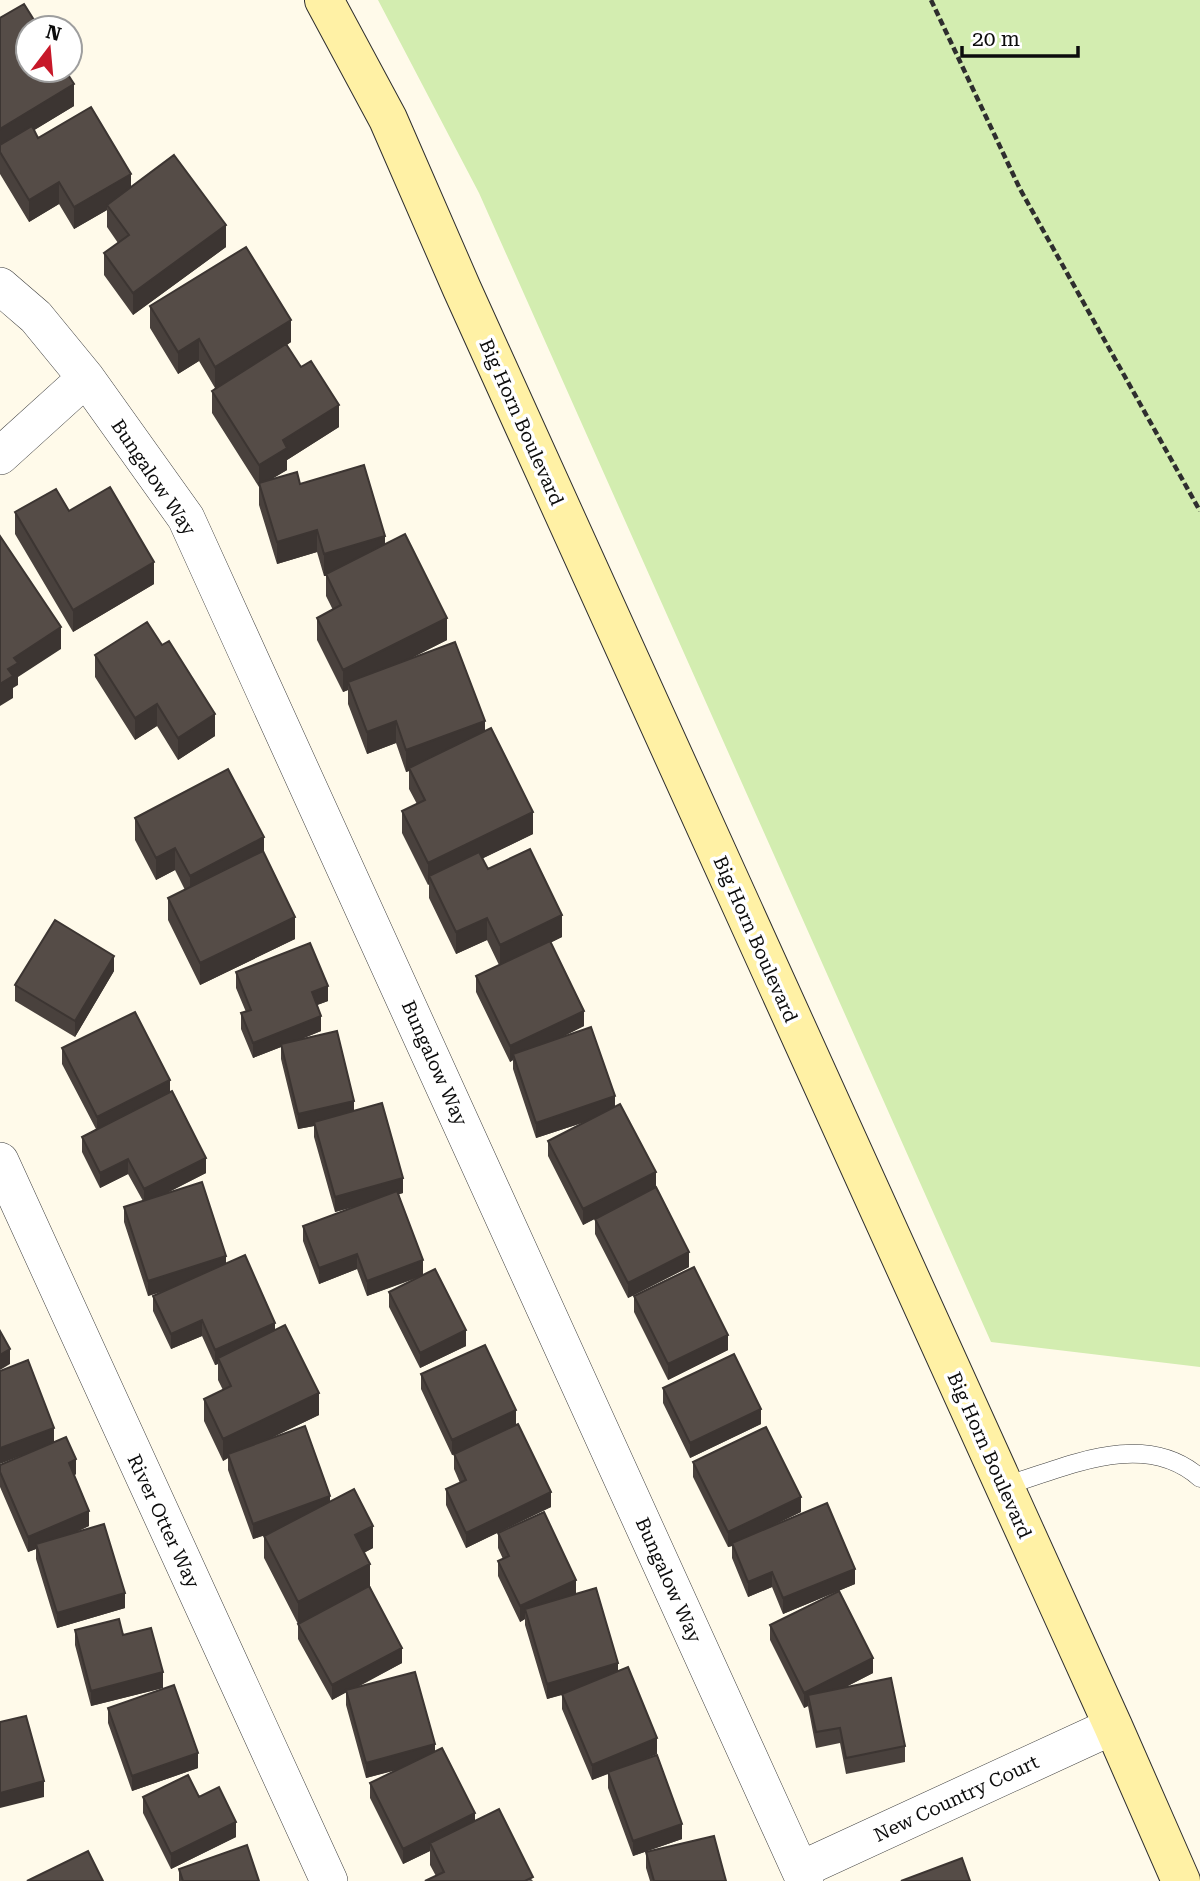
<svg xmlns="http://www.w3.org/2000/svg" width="1200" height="1881" font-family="'Roboto Serif',serif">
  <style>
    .green { fill: #d3edb0 }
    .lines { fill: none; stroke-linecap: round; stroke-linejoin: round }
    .service-casing { stroke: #3f3f3f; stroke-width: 19 }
    .minor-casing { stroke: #3f3f3f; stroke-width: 38 }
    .secondary-casing { stroke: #2e2e2e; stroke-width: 40 }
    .path { stroke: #2e2e2e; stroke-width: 4.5; stroke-dasharray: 7 3.5; stroke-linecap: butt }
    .service { stroke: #fff; stroke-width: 18 }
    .minor { stroke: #fff; stroke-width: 37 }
    .secondary { stroke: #fff1a5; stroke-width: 38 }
    .wall { fill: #49413d }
    .shaded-wall { fill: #3c3532 }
    .building { fill: #554c47; stroke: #3c3532; stroke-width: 2 }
    .labels { text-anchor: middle; stroke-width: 7; stroke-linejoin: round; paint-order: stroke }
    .street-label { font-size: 19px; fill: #0c0c0c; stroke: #fff }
  </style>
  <rect width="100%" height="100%" fill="#fffaea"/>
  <path class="green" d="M378,0h822v1367l-209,-25 -512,-1149z"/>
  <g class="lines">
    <g class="service-casing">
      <path id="service" d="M1004,1486c61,-18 140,-58 196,-8"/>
    </g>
    <g class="minor-casing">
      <path id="minor" d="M0,286l36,31 50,61 100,140 619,1363
        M0,456l86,-78
        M0,1161l329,720
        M800,1870l313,-144"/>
    </g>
    <g class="secondary-casing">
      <path id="secondary" d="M324,0l64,119 74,170 651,1437 68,155"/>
    </g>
    <path class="path" d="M931,0l89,189 180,322"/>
    <use href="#service" class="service"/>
    <use href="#minor" class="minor"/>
    <use href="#secondary" class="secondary"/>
  </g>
  <path class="wall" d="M0,18l74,88 -40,24 4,8 93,49 95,60 -93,68 -29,-40v-22l14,-10 -11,-16v-17l-33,19 -15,-25 -30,18 -29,-48z
    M150,306l141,36 -4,3 52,82 -52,33v10l-17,10 30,4 85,60 62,96 -40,20 78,71 48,103 -50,24 5,11 74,68 -12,6 34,83 -24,12 55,69 41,80 33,80 -61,31 -33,-64v-15l6,-4 -18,10 -35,-69v-15l40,-20 -52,17 -23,-69v-9l-3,2 -34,-70v-16l23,-11 -12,-25 -31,14 -27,-56v-14l-1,1 -26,-52v-22l15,-7 -8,-15v-18l-3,1 -10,-29 -29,11 -19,-50v-14l-5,2 -26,-52v-22l16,-8 -7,-14v-20h-2l-7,-24 -40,12 -18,-59v-18l-47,-74v-22l3,-3 -16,-27 -21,13 -28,-46z
    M69,511l85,73 -81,48 -58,-98v-22z
    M95,655l120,81 -37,24 -21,-34 -22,14 -40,-63z
    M135,818l129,36 31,85 -95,46 -32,-65v-22l17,-8 -10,-20 -19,10 -21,-40z
    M114,971l-39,66 -60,-36v-16z
    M236,972l92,29 -11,4 4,26 -22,9 55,71 49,82 -4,1 24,80 43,72 -46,22 -31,-61v-15l28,-14 -50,18 -10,-27 -38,15 -16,-43v-15l58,-21 -26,7 -21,-75v-11l-16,3 -17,-70v-12l-28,11 -12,-29v-16l5,-1 -10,-24z
    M62,1048l108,44 36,81 -42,21 62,70 49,66 44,85 -56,27 67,60 43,46 -9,5 6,33 32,77 -46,25 79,63 40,69 58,61 -97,-5 -6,-11v-14l-27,13 -33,-66v-15l27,-13 -31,8 -20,-73v-13l-14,8 -34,-61v-15l52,-28 -52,28 -34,-66v-22l5,-2 -16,5 -25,-69v-12l-5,3 -19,-40v-22l19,-9 -5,-10v-16l-3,1 -13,-29 -31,13 -18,-38v-15l11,-5 -16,5 -24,-74v-15l19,-6 -15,-27 -28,14 -18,-36v-15l14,-8 -34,-65z
    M634,1296l94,54 -60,30 -34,-68z
    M421,1374l95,51 35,82 -85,41 -20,-43v-16l14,-6 -6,-14v-15l55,-26 -57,27 -31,-66z
    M663,1388l98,36 -71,34 -27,-55z
    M54,1442l22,32 -2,2 15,50 -14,7 50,75 -68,20 -21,-69v-10l-8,3 -28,-65v-22l38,-16 -38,15z
    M693,1462l108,50 -30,14 84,58 -72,30 -11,-27 -24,10 -16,-39v-12l-4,1 -35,-70z
    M498,1533l78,61 42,77 39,83 -27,11 52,74 -49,17 -25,-68v-14l-16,6 -30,-71v-14l-15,4 -22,-74v-6l-5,3 -22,-46v-15l5,-2 -5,-11z
    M770,1625l103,48 -27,14 59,59v16l-59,12 -6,-31 -24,5 -8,-42 -4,2 -34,-68z
    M75,1630l48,5 40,53 -72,18 -16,-61z
    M108,1708l90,60 -66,23 -24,-68z
    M143,1797h56l37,40 -65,32 -28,-56z
    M646,1852l80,29h-76l-4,-13z
    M179,1869l80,12h-80z"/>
  <path class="shaded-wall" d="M74,84v22l-74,45v-22z
    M131,174v22l-24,9v5l-33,19v-22z
    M59,182v22l-30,18v-22z
    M226,225v22l-93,68v-22z
    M291,320v22l-76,47v-22z
    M199,339v22l-21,13v-22z
    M339,405v22l-52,33v10l-27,16 -1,-3v4v-22l24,-25z
    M317,530v22l-40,12v-22z
    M385,536v22l-61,18v-22z
    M154,562v22l-81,48v-22z
    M447,618v22l-96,49 -3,-7v8l-5,2v-22z
    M61,627v22l-43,28v8l-5,3v10l-13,8v-22l14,-26z
    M157,704v22l-22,14v-22z
    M215,714v22l-37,24v-22z
    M396,721v22l-29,11v-22z
    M485,721v22l-76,25v3l-3,1v-22z
    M533,812v22l-101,49 -3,-7v8l-1,1v-22z
    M264,837v22l-74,39v-22z
    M175,848v22l-19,10v-22z
    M562,915v22l-62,30v-22z
    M295,917v22l-95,46v-22z
    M487,918v22l-31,14v-22z
    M114,956v15l-39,66v-16z
    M328,986v15l-16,6v-15z
    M584,1011v15l-69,34 -2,-6v6l-3,2v-16z
    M321,1016v15l-39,16 -1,-3v3l-28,11v-15z
    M170,1080v15l-73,37v-15z
    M615,1096v16l-79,26v-15z
    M354,1101v15l-40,6v4l-16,3v-15z
    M206,1158v15l-62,32v-16z
    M128,1159v15l-28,14v-15z
    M656,1172v16l-73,37v-16z
    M403,1178v15l-68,19v-15z
    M689,1252v15l-61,31v-15z
    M357,1254v15l-38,15v-16z
    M226,1256v15l-78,25v-15z
    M423,1260v15l-56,21v-15z
    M202,1320v16l-31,13v-15z
    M275,1323v16l-57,19v6l-3,1v-15z
    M466,1330v16l-46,22v-15z
    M728,1335v15l-60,30v-16z
    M10,1349v15l-10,6v-15z
    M319,1393v22l-90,43 -1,-4v4l-5,3v-22z
    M761,1409v15l-71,34v-15z
    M516,1410v15l-64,30v-15z
    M54,1428v15l-54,21v-16z
    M76,1459v15l-7,4v-15z
    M551,1492v15l-85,41v-15z
    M330,1496v15l-77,28v-15z
    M801,1497v15l-68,33 -1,-2v3l-4,1v-15z
    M89,1511v15l-52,22 -1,-4v5l-8,3v-15z
    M373,1526v22l-18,9v-22z
    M370,1564v22l-72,38v-22z
    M855,1569v15l-72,30v-16z
    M772,1572v15l-24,10v-15z
    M576,1580v15l-51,14v10l-5,3v-16z
    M125,1593v15l-68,20v-15z
    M402,1648v15l-70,37v-15z
    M873,1658v15l-63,32 -2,-10v11l-4,2v-15z
    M618,1663v15l-71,21v-15z
    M163,1672v16l-72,18v-15z
    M657,1738v16l-65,26v-15z
    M435,1744v15l-69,19v-15z
    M198,1753v15l-66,23v-15z
    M44,1781v16l-44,11v-15z
    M475,1813v16l-45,14v8l-27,13v-15z
    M236,1822v15l-65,32v-15z
    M682,1824v15l-49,17v-15z"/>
  <path class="building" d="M24,4l15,24h-11v42h37l9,14 -74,45v-111z
    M91,107l40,67 -57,33 -15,-25 -30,18 -29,-48v-7l32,-19 6,12z
    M174,155l52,70 -93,68 -29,-40 25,-18 -22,-30z
    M246,247l45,73 -76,47 -16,-28 -21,13 -28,-46z
    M286,344l15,23 10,-6 28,44 -56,35 4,8 -28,17 -47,-74z
    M364,465l21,71 -61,18 -7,-24 -40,12 -18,-59 38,-11 3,12z
    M110,487l44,75 -81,48 -58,-98 41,-23 13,22z
    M405,534l42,84 -104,52 -26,-52 24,-13 -15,-31z
    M0,536l61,91 -47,31 4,5 -10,6 5,7 -13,8z
    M147,622l15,23 7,-4 46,73 -37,24 -21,-34 -22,14 -40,-63z
    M455,642l30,79 -79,29 -10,-29 -29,11 -19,-50z
    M491,728l42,84 -105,51 -26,-52 23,-11 -16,-32z
    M228,769l36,68 -74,39 -15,-28 -19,10 -21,-40z
    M530,849l32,66 -62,30 -13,-27 -31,14 -27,-56 50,-24 9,17z
    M263,851l32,66 -95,46 -32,-65z
    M55,920l59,36 -39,65 -60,-36z
    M550,941l34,70 -74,35 -34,-70z
    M310,943l18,43 -16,6 9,24 -68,27 -12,-30 10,-3 -15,-38z
    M135,1012l35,68 -73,37 -35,-69z
    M591,1027l24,69 -79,27 -23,-69z
    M337,1031l17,70 -56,13 -17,-70z
    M172,1091l34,67 -62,31 -16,-30 -28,14 -18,-36z
    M382,1103l21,75 -68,19 -21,-75z
    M620,1104l36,68 -73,37 -35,-68z
    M202,1182l24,74 -78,25 -24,-74z
    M656,1187l33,65 -61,31 -33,-64z
    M397,1191l26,69 -56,21 -10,-27 -38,14 -16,-42z
    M245,1255l30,68 -60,27 -13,-30 -31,14 -18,-38z
    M694,1267l34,68 -60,29 -34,-68z
    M435,1269l31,61 -46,23 -31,-61z
    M285,1325l34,68 -96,46 -19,-40 27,-13 -13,-28z
    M0,1331l10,18 -10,6z
    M485,1345l31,65 -64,30 -31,-66z
    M734,1354l27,55 -71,34 -27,-55z
    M28,1360l26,68 -54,20v-77z
    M518,1424l33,68 -85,41 -20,-44 20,-9 -12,-26z
    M305,1426l25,70 -77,28 -25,-70z
    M766,1427l35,70 -73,35 -35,-70z
    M66,1437l10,22 -7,4 20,48 -61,26 -28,-65v-7z
    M354,1489l19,37 -18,9 15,29 -72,38 -34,-66z
    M827,1503l28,66 -72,29 -11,-26 -24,10 -16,-39z
    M544,1512l32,68 -56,26 -22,-45 11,-5 -11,-23z
    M104,1524l21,69 -68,20 -21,-69z
    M369,1586l33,62 -70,37 -34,-61z
    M596,1588l22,75 -71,21 -22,-75z
    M839,1591l34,67 -69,35 -34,-68z
    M119,1619l4,16 28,-7 12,44 -72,19 -16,-61z
    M628,1667l29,71 -65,27 -30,-71z
    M415,1672l20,72 -69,19 -20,-73z
    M891,1678l14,68 -59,12 -6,-30 -24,4 -8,-37z
    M174,1685l24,68 -66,23 -24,-68z
    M26,1716l18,65 -44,12v-71z
    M442,1748l33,65 -72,36 -33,-66z
    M657,1755l25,69 -49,17 -25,-69z
    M188,1775l11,22 20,-10 17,35 -65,32 -28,-57z
    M499,1809l34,68 -8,4h-100l19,-9 -14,-29z
    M714,1836l12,45h-72l-8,-29z
    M247,1845l12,36h-76l-4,-12z
    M88,1851l15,30h-76z
    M962,1858l8,23h-69z"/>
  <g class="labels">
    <g class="street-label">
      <text transform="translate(522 422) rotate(66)" y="7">Big Horn Boulevard</text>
      <text transform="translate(154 477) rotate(56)" y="7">Bungalow Way</text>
      <text transform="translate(756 939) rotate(66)" y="7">Big Horn Boulevard</text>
      <text transform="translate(435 1063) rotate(66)" y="7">Bungalow Way</text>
      <text transform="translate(990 1455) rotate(66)" y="7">Big Horn Boulevard</text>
      <text transform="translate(164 1521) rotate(65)" y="7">River Otter Way</text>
      <text transform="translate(669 1580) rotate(66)" y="7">Bungalow Way</text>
      <text transform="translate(956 1798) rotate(-25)" y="7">New Country Court</text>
    </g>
  </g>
  <g transform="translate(49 49) rotate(16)"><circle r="33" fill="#ffffff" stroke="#9e9e9e" stroke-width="2"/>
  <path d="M0-5L12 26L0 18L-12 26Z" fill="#c71829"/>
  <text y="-10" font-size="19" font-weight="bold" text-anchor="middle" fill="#0c0c0c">N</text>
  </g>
  <path d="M962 46v10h116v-10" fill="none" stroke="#0c0c0c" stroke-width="3.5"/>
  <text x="972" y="46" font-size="21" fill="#0c0c0c" stroke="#ffffff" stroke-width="5" paint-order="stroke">20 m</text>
</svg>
